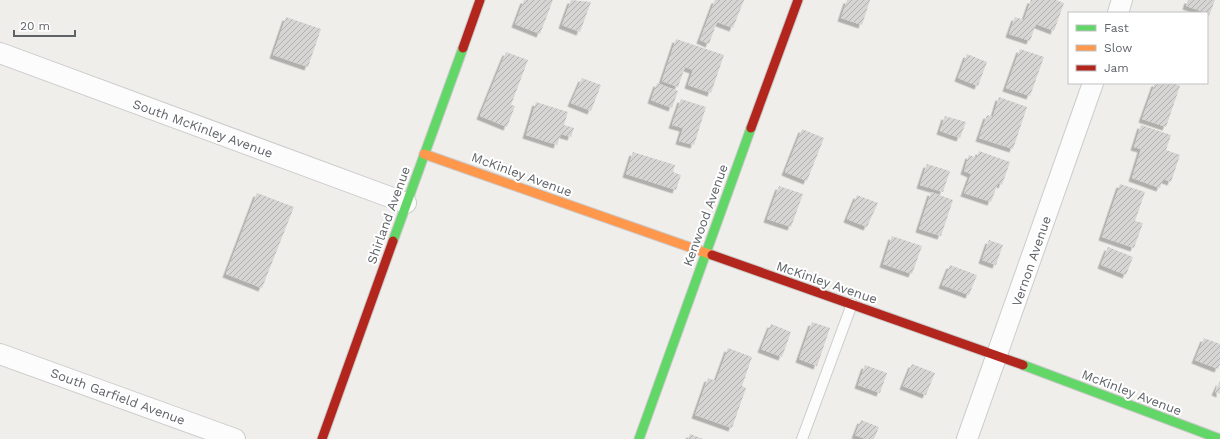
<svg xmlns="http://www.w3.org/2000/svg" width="1220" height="439" font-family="'Work Sans',sans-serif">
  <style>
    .building { fill: url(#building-hatch); filter: url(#shadow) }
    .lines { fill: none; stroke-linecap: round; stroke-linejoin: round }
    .lane-casing { stroke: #cbcccc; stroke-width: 12 }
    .street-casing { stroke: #cbcccc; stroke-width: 22 }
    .fast-casing { stroke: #cacacb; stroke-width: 11 }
    .slow-casing { stroke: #cacacb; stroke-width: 11 }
    .jam-casing { stroke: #cacacb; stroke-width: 11 }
    .lane { stroke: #fdfcfc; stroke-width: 10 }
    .street { stroke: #fdfcfc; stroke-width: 20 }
    .fast { stroke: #63d668; stroke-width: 9 }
    .slow { stroke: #ff974d; stroke-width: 9 }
    .jam { stroke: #b3261e; stroke-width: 9 }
    .labels { text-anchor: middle; stroke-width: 4; stroke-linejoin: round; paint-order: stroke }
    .street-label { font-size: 13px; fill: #5f6368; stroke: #fff }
  </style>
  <defs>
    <pattern id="building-hatch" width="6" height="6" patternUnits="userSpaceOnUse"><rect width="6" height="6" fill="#d6d5d3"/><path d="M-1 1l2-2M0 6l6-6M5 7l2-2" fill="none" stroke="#b1b0af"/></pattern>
    <filter id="shadow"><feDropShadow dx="-3.5" dy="3.5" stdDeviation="0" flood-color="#0004"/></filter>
  </defs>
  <rect width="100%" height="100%" fill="#efeeea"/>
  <path class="building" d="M524,0h29l-13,34 -25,-10z
    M571,0l20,2 -11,30 -18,-7z
    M715,0h29l-11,28 -16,-6 -8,22 -9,-4z
    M847,0h23l-8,25 -21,-7z
    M1031,0h25l8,3 -10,28 -18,-7 -6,17 -21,-7 6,-17 9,3z
    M1188,0h27l-6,16 -2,-3 -21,-7z
    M286,17l35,12 -13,38 -35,-12z
    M676,39l48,16 -13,38 -23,-8 5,-15 -8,-3 -7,20 -16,-6z
    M1020,49l24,8 -14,39 -24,-8z
    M506,52l22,8 -17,45 4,1 -8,21 -27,-11z
    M967,54l20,8 -9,24 -20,-8z
    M582,78l19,7 -10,26 -20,-8z
    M657,83l21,8 -6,17 -21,-8z
    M1155,83h17l8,3 -14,41 -24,-8z
    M999,97l28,10 -14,42 -34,-11 8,-23 6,2z
    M681,99l25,8 -12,38 -15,-4 4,-13 -11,-3z
    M536,102l32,10 -4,13 10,3 -3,9 -10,-3 -4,11 -31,-10z
    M945,116l21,6 -6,16 -20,-7z
    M1141,125l30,10 -5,15 14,5 -9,27 -8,-3 -3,9 -28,-10 9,-29 -7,-2z
    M802,129l22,9 -17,43 -22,-9z
    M979,151l31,11 -8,23 -4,-2 -7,19 -27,-9 7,-19 -7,-3 5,-16 8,3z
    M633,152l42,13 -2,7 8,3 -5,15 -50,-16z
    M927,164l23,7 -7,21 -23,-7z
    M1120,184l25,8 -10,29 8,2 -9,25 -32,-11z
    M779,186l24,8 -12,33 -24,-8z
    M931,192l22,8 -12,36 -22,-7z
    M257,193l37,14 -32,81 -36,-14z
    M857,195l21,8 -11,24 -20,-8z
    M892,236l30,10 -10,28 -29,-10z
    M989,240l14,5 -7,20 -14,-5z
    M1108,247l25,10 -7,18 -25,-10z
    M950,265l27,10 -8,20 -27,-10z
    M812,322l18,6 -13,38 -18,-7z
    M771,324l20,8 -9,25 -21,-8z
    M1204,338l16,6v20l-2,5 -23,-9z
    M728,348l24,9 -10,29 4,2 -14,40 -37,-13 13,-37 8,3z
    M912,364l23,9 -9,22 -23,-9z
    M865,365l22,8 -7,20 -22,-8z
    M1220,381v13l-5,-2z
    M861,420l18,7 -5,12h-8l-11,-4z
    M690,434l13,5h-15z"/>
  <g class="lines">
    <g class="lane-casing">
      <path id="lane" d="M802,439l50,-135"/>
    </g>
    <g class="street-casing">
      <path id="street" d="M1118,13l4,-13
        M0,53l406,150
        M0,354l235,85
        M967,439l126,-356"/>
    </g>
    <g class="fast-casing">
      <path id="fast" d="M393,241l70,-193
        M1023,365l197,74
        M639,439l112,-311"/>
    </g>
    <g class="slow-casing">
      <path id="slow" d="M424,154l288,101"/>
    </g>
    <g class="jam-casing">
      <path id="jam" d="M463,48l17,-48
        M751,128l47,-128
        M712,255l311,110
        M322,439l71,-198"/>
    </g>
    <use href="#lane" class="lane"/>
    <use href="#street" class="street"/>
    <use href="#fast" class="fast"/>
    <use href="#slow" class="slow"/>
    <use href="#jam" class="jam"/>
  </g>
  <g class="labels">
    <g class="street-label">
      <text transform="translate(203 128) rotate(20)" y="5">South McKinley Avenue</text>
      <text transform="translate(522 174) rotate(20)" y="5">McKinley Avenue</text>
      <text transform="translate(388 215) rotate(-70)" y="5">Shirland Avenue</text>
      <text transform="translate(705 215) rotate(-70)" y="5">Kenwood Avenue</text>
      <text transform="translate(1031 261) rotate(-71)" y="5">Vernon Avenue</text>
      <text transform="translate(827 282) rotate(19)" y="5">McKinley Avenue</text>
      <text transform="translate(1132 392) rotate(21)" y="5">McKinley Avenue</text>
      <text transform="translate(118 396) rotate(20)" y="5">South Garfield Avenue</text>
    </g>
  </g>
  <rect x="1068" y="12" width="140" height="72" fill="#ffffff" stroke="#bfc1c3"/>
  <rect x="1076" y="25" width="20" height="6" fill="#63d668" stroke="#bfc1c3"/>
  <text x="1104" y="32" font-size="12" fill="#5f6368">Fast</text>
  <rect x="1076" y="45" width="20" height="6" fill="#ff974d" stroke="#bfc1c3"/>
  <text x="1104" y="52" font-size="12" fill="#5f6368">Slow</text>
  <rect x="1076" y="65" width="20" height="6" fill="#b3261e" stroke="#bfc1c3"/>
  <text x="1104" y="72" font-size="12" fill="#5f6368">Jam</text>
  <path d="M14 30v6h61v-6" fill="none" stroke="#5f6368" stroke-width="2"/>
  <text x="20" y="30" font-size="12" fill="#5f6368" stroke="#ffffff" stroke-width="3" paint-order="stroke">20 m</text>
</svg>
